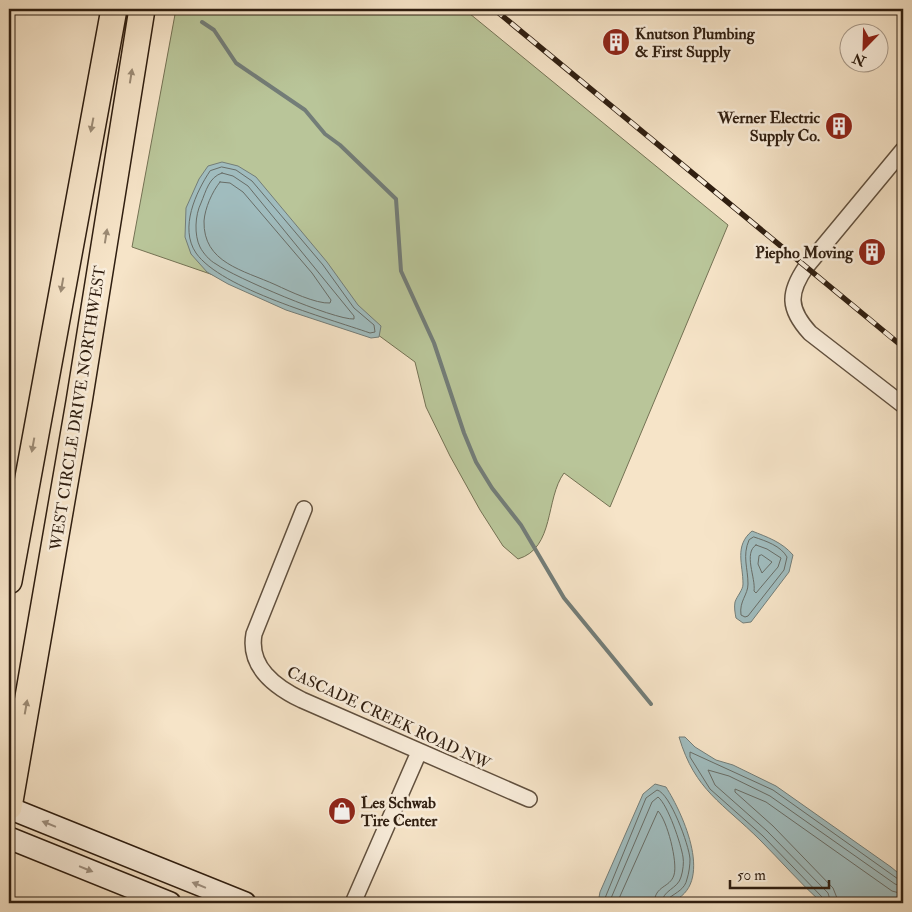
<svg xmlns="http://www.w3.org/2000/svg" width="912" height="912" font-family="'IM FELL Double Pica',serif">
  <style>
    .green { fill: #b9c599; stroke: #747254 }
    .water { fill: #a0bcbe; stroke: #737d78 }
    .lines { fill: none; stroke-linecap: round; stroke-linejoin: round }
    .shore { stroke: #686d67; stroke-width: 1 }
    .stream { stroke: #737d78; stroke-width: 4 }
    .street-casing { stroke: #61503e; stroke-width: 18 }
    .secondary-casing { stroke: #2f1e10; stroke-width: 24 }
    .primary-casing { stroke: #2f1e10; stroke-width: 28 }
    .street { stroke: #f9eddb; stroke-width: 15 }
    .secondary { stroke: #f9eddb; stroke-width: 21 }
    .primary { stroke: #f6e4c8; stroke-width: 25 }
    .rail-casing { stroke: #2f1e10; stroke-width: 5.5 }
    .rail { stroke: #f9eddb; stroke-width: 4; stroke-dasharray: 11; stroke-linecap: butt }
    .oneway { fill: #9c8b75 }
    .oneway2 { fill: #9e9080 }
    .labels { text-anchor: middle; stroke-width: 5; stroke-linejoin: round; paint-order: stroke }
    .poi-label { font-size: 16px; font-weight: bold; fill: #2f1e10; stroke: #f9eddb; text-anchor: start }
    .street-label { font-size: 16px; fill: #2f1e10; stroke: #f9eddb }
  </style>
  <rect width="100%" height="100%" fill="#f6e4c8"/>
  <filter id="stains"><feTurbulence type="fractalNoise" baseFrequency=".004" numOctaves="4"/><feColorMatrix values="0 0 0 0 .2 0 0 0 0 .09 0 0 0 0 .02 0 0 0 .5 -.17"/></filter>
  <radialGradient id="worn" r=".72"><stop offset=".6" stop-color="#630" stop-opacity="0"/><stop offset="1" stop-color="#630" stop-opacity=".3"/></radialGradient>
  <path class="green" d="M176,9h288l264,216 -118,282 -46,-34c-19,26 -9,75 -46,86l-15,-13 -23,-36 -30,-54 -24,-49 -11,-45 -45,-33 -238,-82z"/>
  <path class="water" d="M222,162l16,4 18,11 71,85 31,43 23,21 -2,11 -8,1 -85,-28 -58,-26 -21,-12 -16,-18 -6,-17 1,-29 13,-29 9,-13z
    M752,531c15,6 30,11 41,24l-4,17 -38,50 -8,1 -7,-5c-1,-5 -2,-11 -1,-16 2,-6 8,-12 8,-18 0,-20 -9,-38 9,-53z
    M679,737h6l10,10 21,13 17,5 43,21 115,81 12,10v26h-81c-22,-20 -41,-42 -62,-63 -37,-37 -65,-49 -81,-103z
    M655,784l11,3c17,27 50,98 5,115 -13,5 -57,1 -73,1l2,-11 43,-98z"/>
  <g class="lines">
    <path class="shore" d="M222,167l14,3 16,11 71,84 31,43 20,17 1,7 -5,1c-43,-15 -149,-44 -174,-80 -17,-25 0,-61 14,-82z
      M222,173l11,3 15,10 106,130v3c-20,1 -120,-42 -138,-55 -6,-3 -13,-11 -16,-17 -6,-12 -5,-32 1,-44 5,-12 8,-26 21,-30z
      M220,182l10,1 13,9 69,81 19,27 -1,3c-14,1 -41,-12 -54,-18 -33,-15 -73,-22 -72,-64 1,-13 8,-29 16,-39z
      M754,537c12,4 27,9 33,20l-3,13 -36,46 -3,1 -4,-2c-2,-14 7,-20 7,-31 0,-16 -6,-28 1,-44z
      M756,545l11,4 14,9 -3,9 -22,26 -2,-2c2,-13 -11,-38 2,-46z
      M762,555l10,7 -10,11 -4,-9 1,-8z
      M603,903l43,-105 11,-8c13,3 32,55 33,69 0,6 -1,14 -3,20 -2,10 -10,13 -18,19l-1,5
      M609,903l43,-101 6,-5c10,8 23,47 25,60 1,5 0,14 -2,20 -3,12 -19,13 -19,26
      M617,903l41,-92c9,9 20,51 16,64 -4,13 -19,10 -20,28
      M825,903l-2,-5 -60,-62 -53,-47 -20,-32v-5l83,38 125,89 5,1
      M831,903l-3,-10 -61,-62 -52,-46 -7,-15 21,6 41,20 125,88 8,3
      M839,903l-6,-15 -60,-62 -38,-34v-3l31,13 126,89 11,3"/>
    <path class="stream" d="M202,22l12,8 22,33 69,47 20,24 15,11 56,54 5,72 33,72 30,90 12,29 16,26 29,37 43,73 87,106"/>
    <g class="street-casing">
      <path id="street" d="M903,150l-97,117c-18,26 -18,42 4,66l93,72
        M304,509l-50,125c-6,33 21,53 48,66l227,99
        M353,903l66,-151"/>
    </g>
    <g class="secondary-casing">
      <path id="secondary" d="M9,808l236,95
        M9,838l161,65"/>
    </g>
    <g class="primary-casing">
      <path id="primary" d="M9,581l105,-572
        M9,807l70,-405 63,-393"/>
    </g>
    <use href="#street" class="street"/>
    <use href="#secondary" class="secondary"/>
    <use href="#primary" class="primary"/>
    <g class="rail-casing">
      <path id="rail" d="M494,9l409,338"/>
    </g>
    <use href="#rail" class="rail"/>
  </g>
  <defs><path id="oneway-solid" d="M-6-.8H1V-3.2L6.5 0L1 3.2V.8H-6Z" transform="scale(1.25)"/></defs>
  <g class="oneway">
    <use href="#oneway-solid" transform="translate(131 76) rotate(-81)"/>
    <use href="#oneway-solid" transform="translate(92 125) rotate(101)"/>
    <use href="#oneway-solid" transform="translate(106 236) rotate(-81)"/>
    <use href="#oneway-solid" transform="translate(62 285) rotate(100)"/>
    <use href="#oneway-solid" transform="translate(33 445) rotate(100)"/>
    <use href="#oneway-solid" transform="translate(26 707) rotate(-80)"/>
  </g>
  <g class="oneway2">
    <use href="#oneway-solid" transform="translate(49 824) rotate(-158)"/>
    <use href="#oneway-solid" transform="translate(86 869) rotate(22)"/>
    <use href="#oneway-solid" transform="translate(199 885) rotate(-158)"/>
  </g>
  <defs>
    <g id="building-disc" transform="scale(1.4375)"><circle r="9.5" fill="#8f2418" stroke="#f9eddb"/><path d="M-4-6H4V6H1V3H-1V6H-4ZM-2.5-4.3h1.7v1.8h-1.7ZM.8-4.3h1.7v1.8H.8ZM-2.5-1h1.7V.8h-1.7ZM.8-1h1.7V.8H.8Z" fill="#fff"/></g>
    <g id="shop-disc" transform="scale(1.4375)"><circle r="9.5" fill="#8f2418" stroke="#f9eddb"/><path d="M-5-2.5h2.3a2.7 3.5 0 0 1 5.4 0H5L5.5 6h-11ZM-1.5-2.5h3a1.5 2.3 0 0 0-3 0Z" fill="#fff"/></g>
  </defs>
  <g fill-rule="evenodd">
    <use href="#building-disc" x="616" y="42"/>
    <use href="#building-disc" x="839" y="126"/>
    <use href="#building-disc" x="872" y="252"/>
    <use href="#shop-disc" x="342" y="811"/>
  </g>
  <g class="labels">
    <g class="poi-label">
      <text x="635" y="39">Knutson Plumbing<tspan x="635" dy="18">&amp; First Supply</tspan></text>
      <text x="820" y="123" text-anchor="end">Werner Electric<tspan x="820" dy="18">Supply Co.</tspan></text>
      <text x="853" y="258" text-anchor="end">Piepho Moving</text>
      <text x="361" y="808">Les Schwab<tspan x="361" dy="18">Tire Center</tspan></text>
    </g>
    <g class="street-label">
      <text transform="translate(77 408) rotate(-81)" y="6">WEST CIRCLE DRIVE NORTHWEST</text>
      <text transform="translate(389 717) rotate(25)" y="6">CASCADE CREEK ROAD NW</text>
    </g>
  </g>
  <rect width="912" height="912" fill="none" stroke="#f6e4c8" stroke-width="30"/>
  <rect x="10" y="10" width="892" height="892" fill="none" stroke="#2f1e10" stroke-width="2.5"/>
  <rect x="15" y="15" width="882" height="882" fill="none" stroke="#2f1e10"/>
  <g transform="translate(864 48) rotate(203)"><circle r="24" fill="#f9eddb" stroke="#a89a8a"/>
  <path d="M0-4L9 19L0 12L-9 19Z" fill="#8f2418"/>
  <text y="-8" font-size="14" font-weight="bold" text-anchor="middle" fill="#2f1e10">N</text>
  </g>
  <path d="M730 880v8h99v-8" fill="none" stroke="#2f1e10" stroke-width="2.5"/>
  <text x="737" y="880" font-size="15" fill="#2f1e10" stroke="#f9eddb" stroke-width="4" paint-order="stroke">50 m</text>
  <rect width="100%" height="100%" filter="url(#stains)"/>
  <rect width="100%" height="100%" fill="url(#worn)"/>
</svg>
